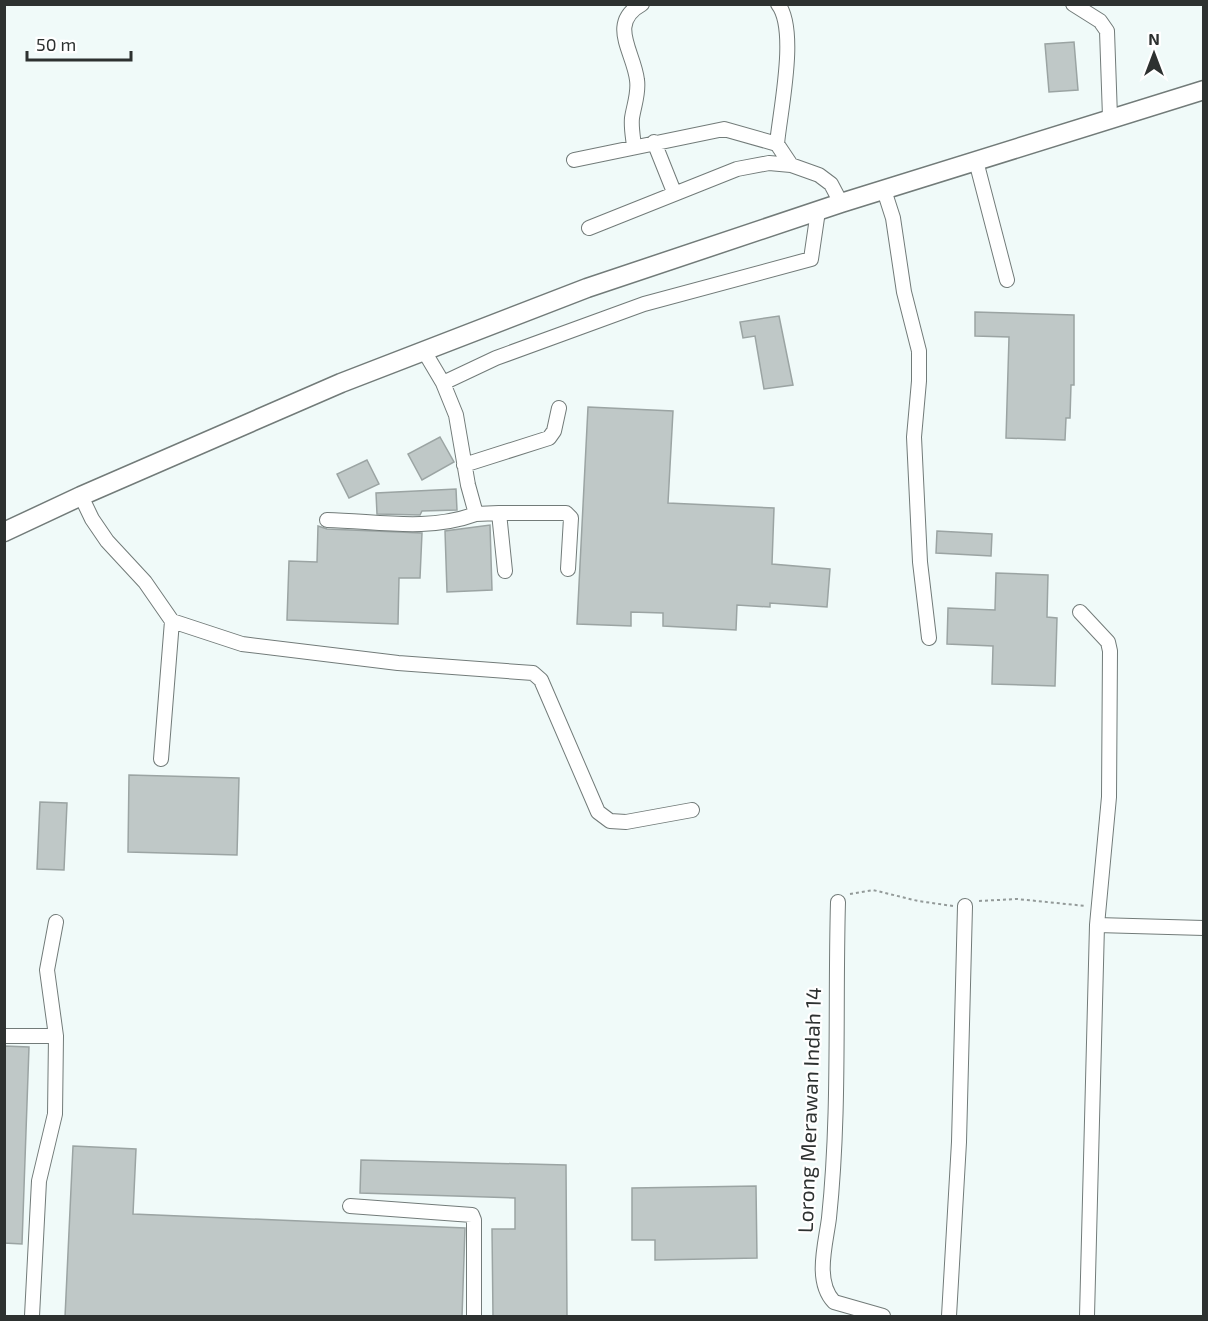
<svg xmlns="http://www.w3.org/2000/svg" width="1208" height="1321" font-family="'Exo 2',sans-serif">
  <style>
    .building { fill: #bfc8c7; stroke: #9ba4a3; stroke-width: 1.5 }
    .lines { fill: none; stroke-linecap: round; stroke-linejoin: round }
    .minor-casing { stroke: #727b79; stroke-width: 16 }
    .major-casing { stroke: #727b79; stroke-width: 21 }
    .path { stroke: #939a99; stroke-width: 2; stroke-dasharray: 3 3; stroke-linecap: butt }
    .minor { stroke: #fff; stroke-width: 14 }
    .major { stroke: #fff; stroke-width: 18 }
    .labels { text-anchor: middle; stroke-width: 4.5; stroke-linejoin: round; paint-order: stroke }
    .street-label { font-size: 21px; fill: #2d3130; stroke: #fff }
  </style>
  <rect width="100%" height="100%" fill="#f0faf9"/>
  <path class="building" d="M1074,42l4,48 -29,2 -4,-48z
    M975,312l99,3v70h-3l-1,33h-4l-1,22 -59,-2 3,-101 -34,-1z
    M779,316l14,69 -29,4 -9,-53 -12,2 -3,-16z
    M588,407l85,4 -5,92 106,5 -2,56 58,5 -3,38 -57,-4v4l-33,-2 -1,25 -73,-4v-13l-32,-1v14l-54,-2z
    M440,437l14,25 -32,18 -14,-26z
    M367,460l12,24 -30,14 -12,-24z
    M456,489l1,21 -35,1 -2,4 -43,-1 -1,-21z
    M490,525l2,65 -45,2 -2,-61z
    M318,526l9,3 95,4 -2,45h-21l-1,46 -111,-4 2,-59 28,1z
    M937,531l55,3 -1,22 -55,-3z
    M996,573l52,2 -1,42 10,1 -2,68 -63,-2 1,-38 -46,-2 1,-36 47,2z
    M129,775l110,3 -2,77 -109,-3z
    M40,802l27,1 -3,67 -27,-1z
    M4,1046l25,1 -7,197 -18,-1z
    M73,1146l63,3 -3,65 332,14 -3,89h-397z
    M361,1160l205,5 1,152h-74l-1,-88h23v-31l-155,-5z
    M756,1186l1,72 -102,2v-20h-23v-52z"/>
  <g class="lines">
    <g class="minor-casing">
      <path id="minor" d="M1073,4l27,17 7,10 3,86
        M654,142l20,50
        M777,144c3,-33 21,-114 1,-140
        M634,146c-1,-9 -3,-19 -2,-28 2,-13 7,-25 5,-38 -3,-28 -30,-57 5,-76
        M574,160l150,-31 53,15 14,21
        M976,161l31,119
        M884,190l9,28 11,74 15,59v30l-5,56 6,125 9,76
        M589,228l148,-59 32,-6 22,2 28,10 12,9 10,19
        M424,351l19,32 13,32 12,70 8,29 23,-1 6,58
        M443,383l53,-25 148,-54 167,-45 7,-48
        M464,465l85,-27 5,-7 5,-23
        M81,496l11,23 15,22 38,41 27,39 -11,138
        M499,513h67l5,5 -3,51
        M327,520c50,1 100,12 149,-6
        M1080,612l28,30 2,9 -1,146 -12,128
        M172,621l70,23 156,19 135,10 8,7 57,132 12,9 16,1 66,-12
        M838,902c-3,105 2,211 -9,316 -3,25 -15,63 5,84l49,14
        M56,922l-9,48 9,66
        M4,1036h52l-1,78 -16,67 -7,135
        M350,1206l122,9 2,5v96
        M949,1316l10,-174 6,-236
        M1087,1316l10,-391 107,3"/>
    </g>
    <g class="major-casing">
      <path id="major" d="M4,532l77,-36 260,-113 246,-95 254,-85 363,-113"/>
    </g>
    <path class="path" d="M850,894l23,-4 45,11 35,5
      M979,901l38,-2 69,7"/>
    <use href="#minor" class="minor"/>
    <use href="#major" class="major"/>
  </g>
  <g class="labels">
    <g class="street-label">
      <text transform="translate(810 1110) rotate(-88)" y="7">Lorong Merawan Indah 14</text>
    </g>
  </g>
  <rect width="1208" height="1321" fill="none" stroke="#2d3130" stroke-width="12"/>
  <g transform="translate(1154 54)" stroke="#ffffff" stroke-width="4.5" paint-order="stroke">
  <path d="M0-4.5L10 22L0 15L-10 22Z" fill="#2d3130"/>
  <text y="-9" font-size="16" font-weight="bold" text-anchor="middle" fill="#2d3130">N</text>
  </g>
  <path d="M27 51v9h104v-9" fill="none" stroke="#2d3130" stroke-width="3"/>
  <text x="36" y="51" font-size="18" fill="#2d3130" stroke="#ffffff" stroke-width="4.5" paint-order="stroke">50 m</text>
</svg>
